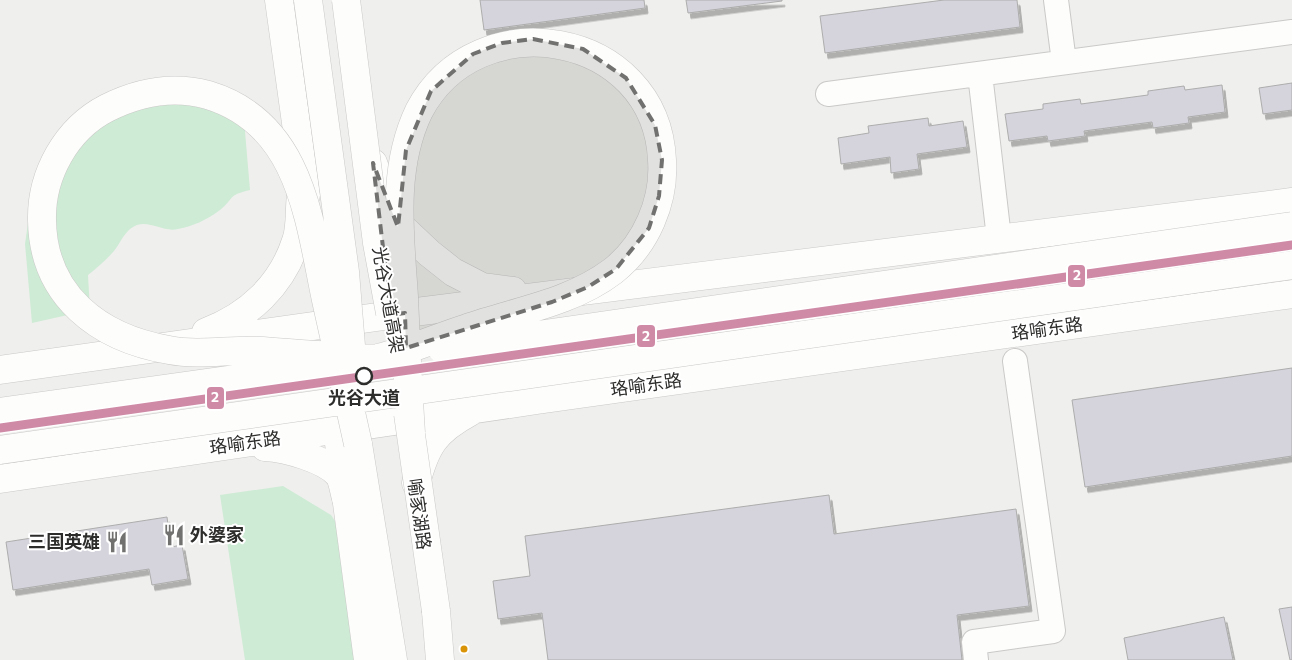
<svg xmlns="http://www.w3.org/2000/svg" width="1292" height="660" font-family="Commissioner,'Noto Sans SC',sans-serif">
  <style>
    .green { fill: #ceebd5 }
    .building { fill: #d5d3dc; stroke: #adadad; filter: url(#shadow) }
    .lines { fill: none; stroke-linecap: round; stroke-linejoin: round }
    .minor-casing { stroke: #cac9c8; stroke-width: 26 }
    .major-casing { stroke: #cac9c8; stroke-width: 29 }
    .highway-casing { stroke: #cac9c8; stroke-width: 29 }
    .minor { stroke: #fdfdfc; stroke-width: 24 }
    .major { stroke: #fdfdfc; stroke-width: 28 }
    .highway { stroke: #fdfdfc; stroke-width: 28 }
    .highway-bridge-casing { stroke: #cac9c8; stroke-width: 29; stroke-linecap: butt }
    .highway-bridge { stroke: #fdfdfc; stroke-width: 28 }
    .metro-1-casing { stroke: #fff; stroke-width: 12 }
    .metro-1 { stroke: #cf8ba6; stroke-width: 9 }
    .marked { fill: #717170; fill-opacity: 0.2; stroke: #717170; stroke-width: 4; stroke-dasharray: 10 6; stroke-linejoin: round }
    .stop-dot { fill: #fff; stroke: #2d2d2c; stroke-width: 2.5 }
    .bus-dot { fill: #d99407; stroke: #fff; stroke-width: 2 }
    .labels { text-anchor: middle; stroke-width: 4; stroke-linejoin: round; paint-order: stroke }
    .street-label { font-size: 18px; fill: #2d2d2c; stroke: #fff }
    .stop-label { font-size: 18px; font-weight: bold; fill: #2d2d2c; stroke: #fff }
    .poi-label { font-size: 18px; font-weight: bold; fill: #2d2d2c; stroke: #fff; text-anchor: start }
    .line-badge { stroke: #fff; stroke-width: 2 }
    .badge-label { font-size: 14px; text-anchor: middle; font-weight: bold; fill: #fff }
  </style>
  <defs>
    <filter id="shadow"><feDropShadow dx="3" dy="5.5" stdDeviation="0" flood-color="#0004"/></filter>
  </defs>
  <rect width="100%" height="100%" fill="#efefed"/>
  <path class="green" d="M132,85l111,23 7,82c-24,6 -14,7 -30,20 -13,10 -27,16 -42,19 -17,4 -32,-13 -48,0 -7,6 -11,16 -16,22 -8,9 -17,17 -26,24l2,35 -58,13 -7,-79 9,-63z
    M283,486l48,29 25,38 14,107h-125l-25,-165z"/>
  <path class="building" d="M480,0h164l1,8 -161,22z
    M686,0h96v1l-94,12z
    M944,0h73l3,27 -195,26 -5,-37z
    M1292,83v27l-29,4 -4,-26z
    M1222,85l3,27 -37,5 1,6 -36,5 -1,-6 -68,9 1,5 -37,5 -1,-5 -38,5 -4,-27 38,-5v-5l37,-5 1,5 67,-9v-4l36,-5 1,4z
    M928,118l1,8 34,-5 4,26 -50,7 2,15 -28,4 -1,-16 -49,7 -3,-26 31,-5 -1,-7z
    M1292,368v88l-207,31 -13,-87z
    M829,495l5,39 182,-25 13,97 -72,9 5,45h-414l-6,-47 -44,6 -5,-38 37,-5 -5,-40z
    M167,517l4,30 11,-2 6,34 -36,6 -3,-16 -136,21 -7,-48z
    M1292,607v53h-2l-11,-51z
    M1224,617l9,43h-105l-4,-22z"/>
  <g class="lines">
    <g class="minor-casing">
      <path id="minor" d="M1056,0l8,62
        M980,74l19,164
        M828,94l464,-62
        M976,660l-2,-18 79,-11 -38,-270"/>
    </g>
    <g class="major-casing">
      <path id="major" d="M279,0l27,195
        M334,406l34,254"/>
    </g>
    <g class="highway-casing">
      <path id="highway" d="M373,163l22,58 34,32 24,19 29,15 31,4
        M206,332c43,-16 76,-47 90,-91 5,-13 3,-32 5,-46
        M0,370l391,-55 901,-113
        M358,444l35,216
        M265,447c20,1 61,12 74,28 4,6 5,17 7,23
        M0,479l537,-79 755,-106
        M416,483c10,-38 19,-52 54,-71
        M436,611l4,49"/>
    </g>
    <use href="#minor" class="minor"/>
    <use href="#major" class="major"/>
    <use href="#highway" class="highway"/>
    <g class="highway-bridge-casing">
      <path id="highway-bridge" d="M308,0l37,272 6,74
        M346,0l31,243 13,70
        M442,349l850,-123
        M0,412l321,-45
        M408,414l28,197
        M358,444c-11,-48 -21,-96 -32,-144 -17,-80 -25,-177 -118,-205 -36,-10 -69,-3 -101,13 -41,21 -66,67 -65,112 1,76 57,118 127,130 31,6 62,-1 94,1 24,2 49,4 73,5 13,1 29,4 42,2 30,-7 60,-21 89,-30 49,-17 104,-25 146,-57 33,-26 52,-70 49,-111 -6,-130 -185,-160 -243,-49 -28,58 -19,124 -15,186 2,45 4,91 7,136
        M0,450l1292,-185"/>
    </g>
    <use href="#highway-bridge" class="highway-bridge"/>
    <g class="metro-1-casing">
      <path id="metro-1" d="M0,428l1292,-183"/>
    </g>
    <use href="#metro-1" class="metro-1"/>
  </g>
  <path class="marked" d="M533,39l50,10 43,29 29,47 7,35 -3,36 -10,32 -33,41 -28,18 -36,15 -146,46 -1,-35 -14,2 -18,-152 25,64 8,-77 25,-59 42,-37 29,-11z"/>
  <defs>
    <g id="restaurant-bare" transform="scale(1.725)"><path d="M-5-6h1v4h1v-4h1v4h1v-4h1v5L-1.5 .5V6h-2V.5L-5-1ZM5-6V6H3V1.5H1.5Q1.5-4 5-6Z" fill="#717170" stroke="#fff" stroke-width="2.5" paint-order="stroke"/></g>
  </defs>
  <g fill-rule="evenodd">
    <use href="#restaurant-bare" x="174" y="535"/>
    <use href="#restaurant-bare" x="117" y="542"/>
  </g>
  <circle class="stop-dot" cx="364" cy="376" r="8"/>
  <circle class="bus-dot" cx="464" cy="649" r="4.5"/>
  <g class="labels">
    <g class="street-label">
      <text transform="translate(388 300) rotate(80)" y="6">光谷大道高架</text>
      <text transform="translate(1047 329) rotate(-8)" y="6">珞喻东路</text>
      <text transform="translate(646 385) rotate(-8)" y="6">珞喻东路</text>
      <text transform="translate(245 443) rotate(-8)" y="6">珞喻东路</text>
      <text transform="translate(419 514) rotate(82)" y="6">喻家湖路</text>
    </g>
    <g class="stop-label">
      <text x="364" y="404">光谷大道</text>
    </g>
    <g class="poi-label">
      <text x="190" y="541">外婆家</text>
      <text x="100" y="548" text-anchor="end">三国英雄</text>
    </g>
  </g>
  <g class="line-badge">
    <rect x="1067" y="264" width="19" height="24" rx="5" fill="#cf8ba6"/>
    <rect x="636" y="324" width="20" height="24" rx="5" fill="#cf8ba6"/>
    <rect x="206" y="386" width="19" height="24" rx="5" fill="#cf8ba6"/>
  </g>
  <g class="badge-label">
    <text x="1077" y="280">2</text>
    <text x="646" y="341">2</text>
    <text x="215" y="402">2</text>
  </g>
</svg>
